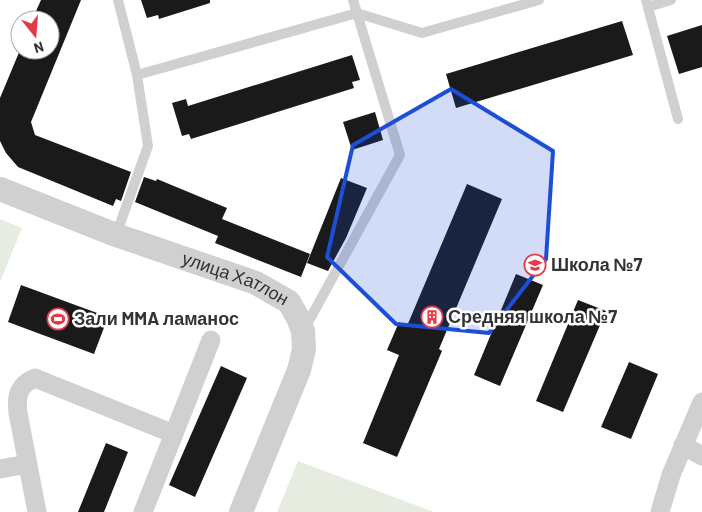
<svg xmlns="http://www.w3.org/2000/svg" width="702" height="512" font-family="Barlow,sans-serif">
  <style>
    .green { fill: #e6ecdf }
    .building { fill: #1a1a1a }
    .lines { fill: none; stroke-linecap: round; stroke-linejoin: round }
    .service { stroke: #d0d0d0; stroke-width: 10 }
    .minor { stroke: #d0d0d0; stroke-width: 19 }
    .tertiary { stroke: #d0d0d0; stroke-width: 24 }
    .marked { fill: #1d4ed8; fill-opacity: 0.2; stroke: #1d4ed8; stroke-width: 4; stroke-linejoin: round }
    .labels { text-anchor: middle; stroke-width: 5; stroke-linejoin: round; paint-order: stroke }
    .poi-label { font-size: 18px; font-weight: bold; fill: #333; stroke: #fff; text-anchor: start }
    .street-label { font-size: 18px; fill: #333; stroke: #fff }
  </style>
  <rect width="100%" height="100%" fill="#fff"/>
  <path class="green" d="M0,219l22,9 -22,54z
    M298,461l136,51h-157z"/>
  <path class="building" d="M41,0h40l-50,122 4,13 96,37 -10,29 -5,-2 -3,7 -95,-39 -12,-14 -6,-12v-43l20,-48h30v-30h-18z
    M141,0h69v3l-51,16 -1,-4 -11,3z
    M622,21l11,34 -177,53 -10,-34z
    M702,25v42l-23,7 -12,-38z
    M352,55l8,25 -8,2 2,6 -163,51 -2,-5 -7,2 -10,-33 14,-4 2,7z
    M375,112l8,28 -31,10 -9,-28z
    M144,177l12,4 1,-2 70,29 -5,11 88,35 -9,23 -86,-34 3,-7 -83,-34z
    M341,178l26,10 -21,50 -18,33 -21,-8z
    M467,184l35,15 -63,150 3,2 -45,106 -34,-14 36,-88 -12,-5 12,-28 8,4z
    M516,274l27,11 -43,101 -26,-11z
    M21,285l87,32 -14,37 -86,-32z
    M578,300l28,11 -43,101 -27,-11z
    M629,362l29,12 -27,65 -30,-12z
    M221,366l26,12 -52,119 -26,-12z
    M106,443l22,9 -24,60h-26z"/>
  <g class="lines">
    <path class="service" d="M646,0l32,119
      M648,7l23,-7
      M137,75l220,-62 65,20 117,-33
      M116,235l32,-89 -11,-71 -19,-75
      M305,328l95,-173 -47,-155"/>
    <path class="minor" d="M683,445l19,11
      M0,469l28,-5
      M37,512l-19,-99c-2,-17 0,-28 17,-35l139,56
      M143,512l68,-172
      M660,512l11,-37 31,-73"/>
    <path class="tertiary" id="s1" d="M0,189l116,46 140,48 33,19 9,16 5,13 1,18 -5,21 -58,142"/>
  </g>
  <path class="marked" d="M451,89l102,62 -7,108 -57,74 -93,-9 -69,-67 26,-112z"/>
  <defs>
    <g id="school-ring" transform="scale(1.125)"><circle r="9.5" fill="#fff" stroke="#e63946" stroke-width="1.5"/><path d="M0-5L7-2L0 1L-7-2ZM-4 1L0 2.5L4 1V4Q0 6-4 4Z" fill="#e63946"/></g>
    <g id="building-ring" transform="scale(1.125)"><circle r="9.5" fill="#fff" stroke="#e63946" stroke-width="1.5"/><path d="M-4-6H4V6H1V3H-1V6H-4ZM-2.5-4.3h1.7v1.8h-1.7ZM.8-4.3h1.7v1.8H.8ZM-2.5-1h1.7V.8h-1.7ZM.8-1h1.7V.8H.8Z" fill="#e63946"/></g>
    <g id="stadium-ring" transform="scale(1.125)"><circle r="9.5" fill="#fff" stroke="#e63946" stroke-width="1.5"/><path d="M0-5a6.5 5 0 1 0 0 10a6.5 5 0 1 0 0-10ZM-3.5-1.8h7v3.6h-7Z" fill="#e63946"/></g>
  </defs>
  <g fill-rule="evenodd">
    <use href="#school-ring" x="535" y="265"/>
    <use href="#building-ring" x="432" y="317"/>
    <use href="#stadium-ring" x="58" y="319"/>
  </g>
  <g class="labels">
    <g class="poi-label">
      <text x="551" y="271">Школа №7</text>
      <text x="448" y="323">Средняя школа №7</text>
      <text x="74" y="325">Зали MMA ламанос</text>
    </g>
    <g class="street-label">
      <text dy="6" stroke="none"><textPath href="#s1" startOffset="252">улица Хатлон</textPath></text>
    </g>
  </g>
  <g transform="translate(35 35) rotate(163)"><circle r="24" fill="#ffffff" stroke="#adadad"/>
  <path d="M0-4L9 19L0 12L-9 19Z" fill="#e63946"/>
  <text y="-8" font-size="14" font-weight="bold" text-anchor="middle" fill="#333333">N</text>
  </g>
</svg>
